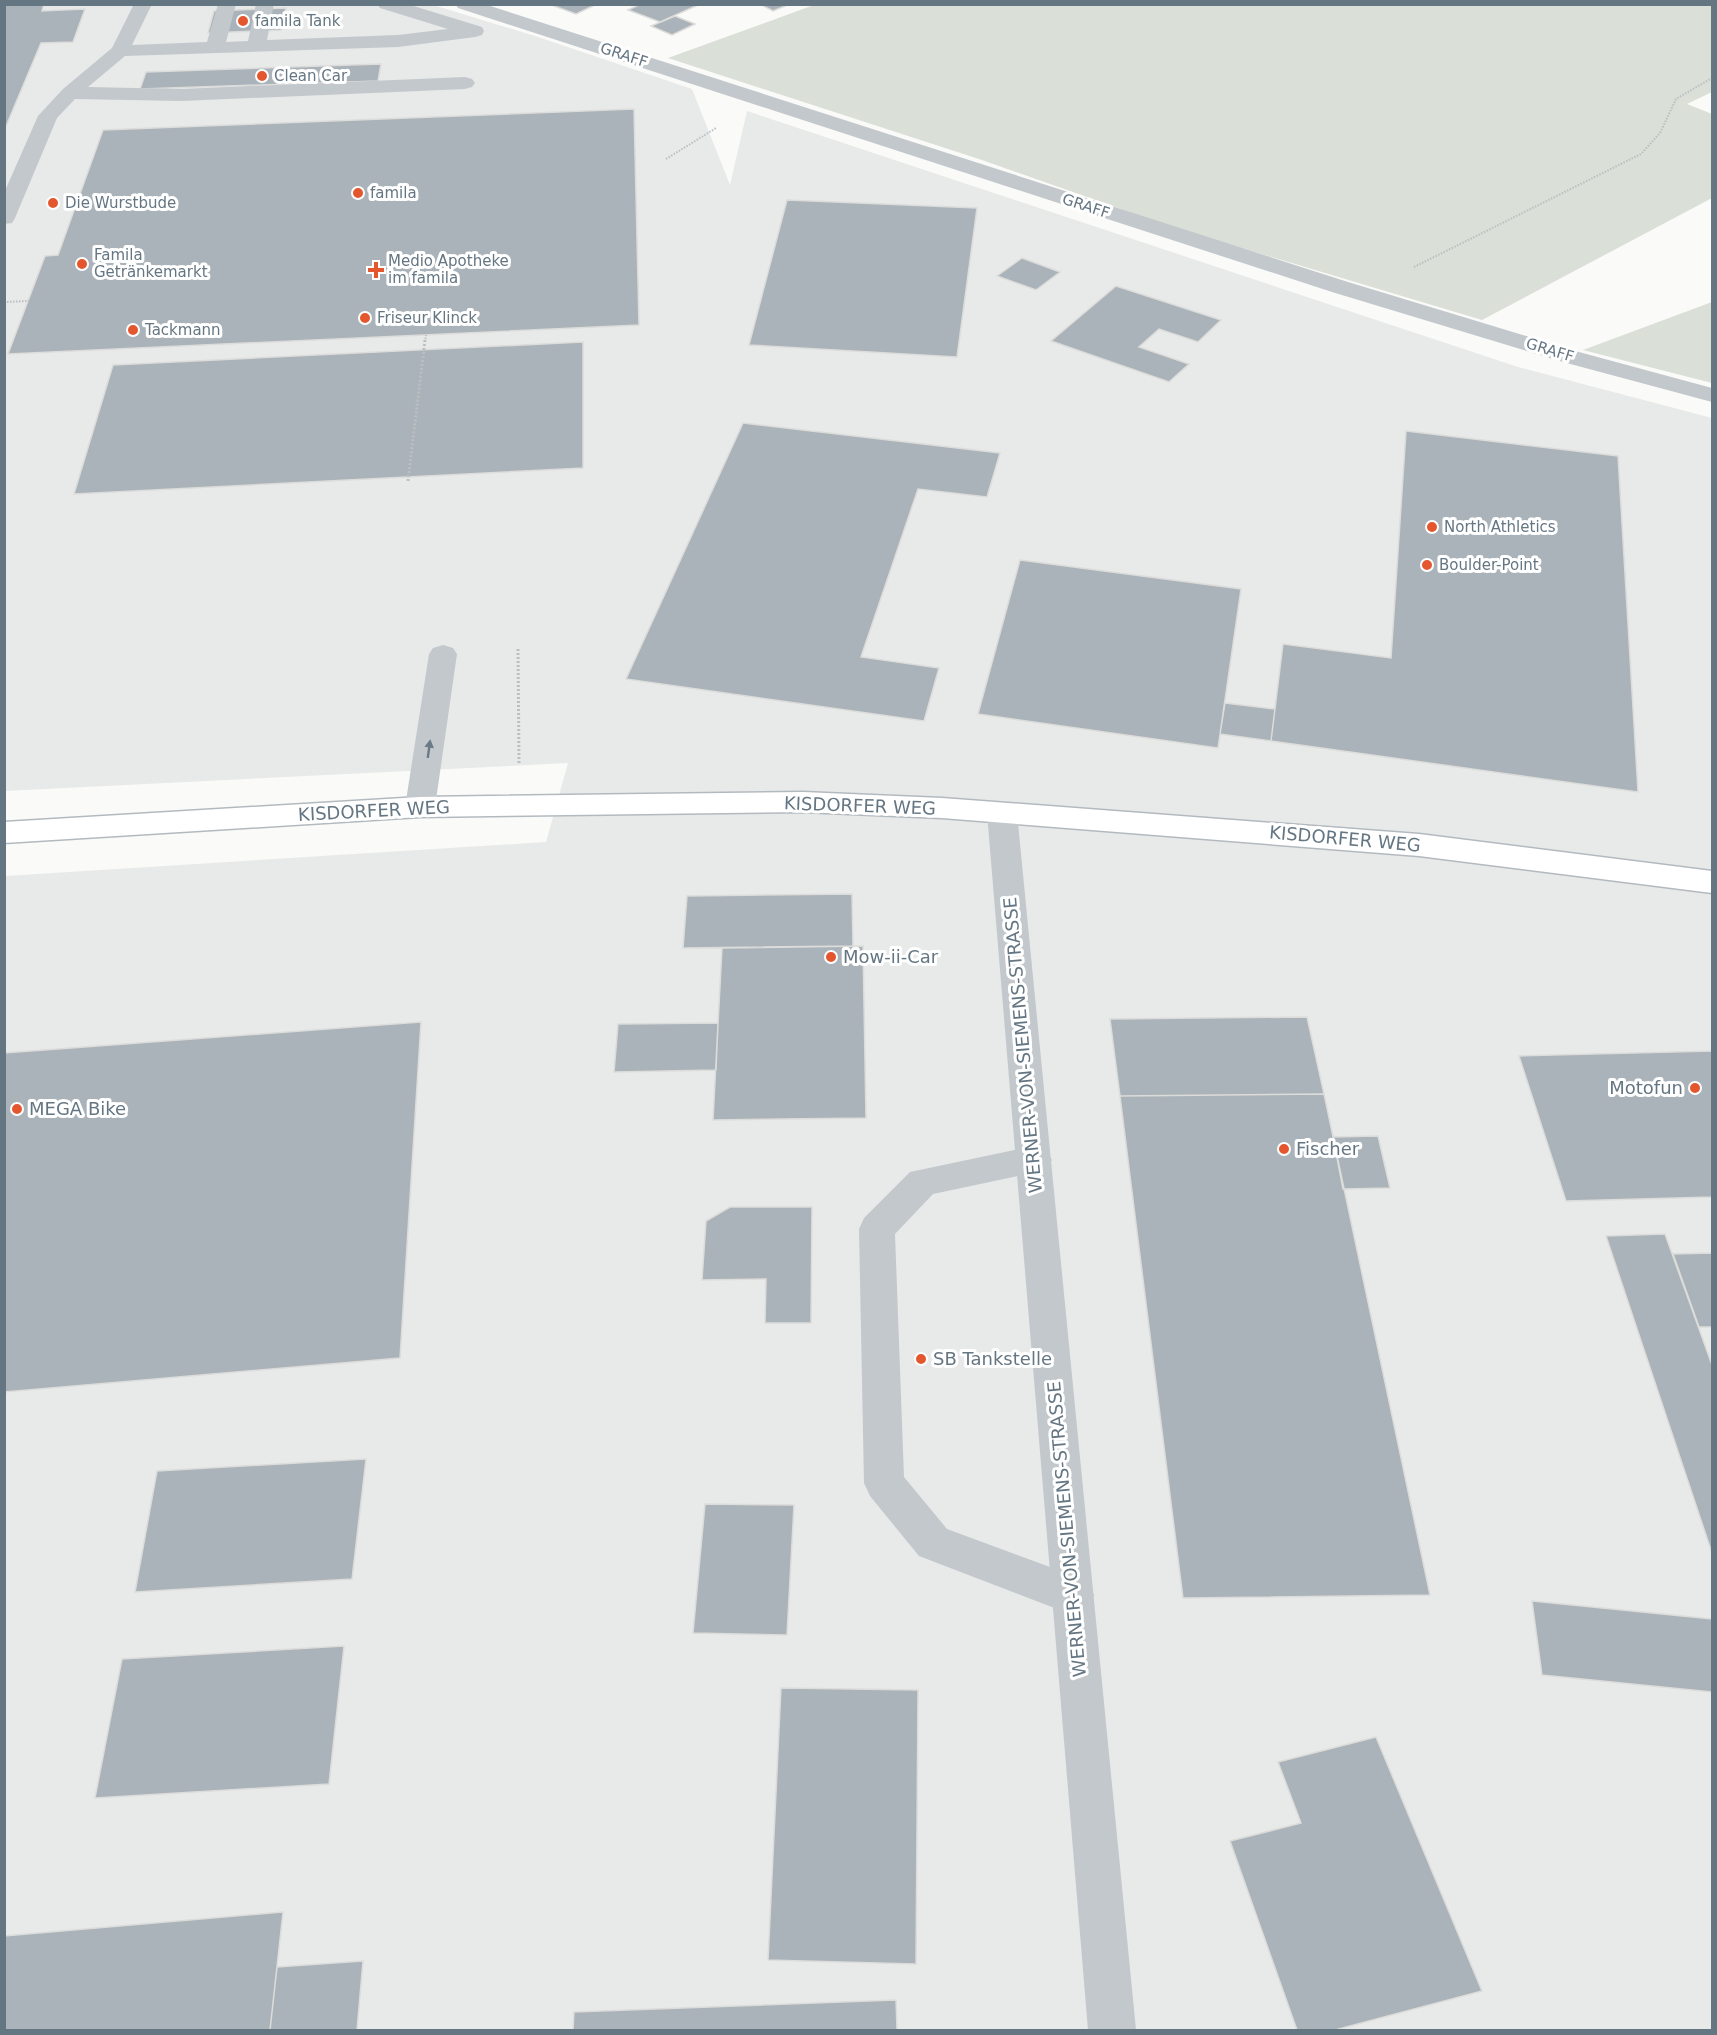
<svg xmlns="http://www.w3.org/2000/svg" width="1717" height="2035" font-family="'DejaVu Sans',sans-serif">
  <style>
    .built { fill: #e8e9e9 }
    .green { fill: #dadfd7 }
    .building { fill: #aab3b9; stroke: #dcdcda; stroke-width: 1.5 }
    .lines { fill: none; stroke-linecap: round; stroke-linejoin: round }
    .secondary-casing { stroke: #b3babf; stroke-width: 3 }
    .path-far1 { stroke: #bbbfc2; stroke-width: 2; stroke-dasharray: 1.5 1.5; stroke-linecap: butt }
    .path { stroke: #bbbfc2; stroke-width: 3; stroke-dasharray: 2 2; stroke-linecap: butt }
    .lane { fill: #c3c8cc; fill-rule: evenodd }
    .street { fill: #c3c8cc; fill-rule: evenodd }
    .secondary { fill: #fff; fill-rule: evenodd }
    .oneway { fill: #6a7a87 }
    .poi-dot { fill: #e4572e; stroke: #fff; stroke-width: 2 }
    .labels { text-anchor: middle; stroke-width: 6; stroke-linejoin: round; paint-order: stroke }
    .far-poi-label { font-size: 15px; fill: #657683; stroke: #fff; text-anchor: start }
    .far-street-label { font-size: 15px; fill: #657683; stroke: #fff }
    .street-label { font-size: 18px; fill: #657683; stroke: #fff }
    .poi-label { font-size: 18px; fill: #657683; stroke: #fff; text-anchor: start }
  </style>
  <rect width="100%" height="100%" fill="#fafaf8"/>
  <path class="built" d="M5,5h428l102,31 157,53 38,96 17,-74 771,256 194,51v1612h-1707v-1154l541,-34 22,-79 -563,28z"/>
  <path class="green" d="M814,5h898v87l-25,12 25,10v84l-230,122 -304,-91 -196,-69 -314,-102z
    M1712,302v81l-129,-33z"/>
  <path class="building" d="M4,4h40l-2,7 43,-2 -12,33 -32,1 -37,88z
    M549,4h48l-21,10z
    M641,4h54l3,1 -38,17 -32,-12z
    M760,4h30l-17,7z
    M286,8l-5,22 -73,3 6,-22z
    M675,16l20,8 -23,11 -21,-9z
    M381,64l-3,17 -238,8 6,-17z
    M634,109l5,216 -631,29 37,-98 13,-1 45,-125z
    M787,200l190,8 -20,149 -208,-12z
    M1022,258l38,14 -24,18 -39,-14z
    M1116,286l105,34 -23,22 -39,-13 -20,18 50,17 -20,18 -118,-41z
    M583,342v126l-509,26 39,-129z
    M743,423l257,30 -13,44 -69,-8 -57,168 78,11 -15,53 -298,-42z
    M1406,431l212,25 20,336 -367,-51 12,-97 108,14z
    M1020,560l221,29 -23,159 -240,-34z
    M1225,703l50,6 -4,32 -51,-7z
    M852,894l1,52 -170,2 4,-52z
    M863,946l3,172 -153,2 9,-172z
    M1307,1017l17,77 -204,2 -10,-77z
    M421,1022l-21,336 -396,34v-339z
    M718,1023l-2,47 -102,2 4,-48z
    M1712,1051v146l-146,4 -47,-145z
    M1324,1094l106,501 -247,3 -63,-502z
    M1378,1136l12,52 -47,1 -10,-52z
    M730,1207h82l-1,116h-46l1,-44 -64,1 4,-59z
    M1665,1234l47,131v188l-106,-317z
    M1712,1253v74h-13l-26,-73z
    M366,1459l-14,120 -217,13 22,-121z
    M705,1504l89,1 -7,130 -94,-2z
    M1532,1601l180,18v73l-170,-17z
    M344,1646l-15,138 -234,14 27,-139z
    M781,1688l137,2 -2,274 -148,-4z
    M1376,1737l106,254 -147,39h-38l-67,-189 71,-18 -23,-61z
    M283,1912l-13,118h-266v-94z
    M363,1961l-6,69h-87l7,-63z
    M896,2000l1,30h-324l1,-18z"/>
  <g class="lines">
    <g class="secondary-casing">
      <path id="secondary" d="M803,792l139,6 477,36 293,37v22l-293,-37 -477,-38 -139,-6 -383,5 -416,26v-21l416,-25z"/>
    </g>
    <path class="path-far1" d="M666,159l50,-31
      M1414,267l227,-113 19,-21 16,-34 36,-21
      M4,302l25,-1
      M425,342l1,-7"/>
    <path class="path" d="M408,481l17,-141
      M518,649l1,114"/>
    <path class="lane" d="M134,4h18l-20,41 75,-3 11,-38h18l-10,38 22,-1 8,-37h18l-7,36 131,-5 50,-6 -68,-21 -3,-4h30l75,23 2,4 -2,4 -7,2 -77,10 -273,9 -37,31 94,2 283,-12 7,2 3,4 -3,4 -7,2 -283,12 -107,-2 -18,19 -42,100 -3,5 -8,1v-31l34,-77 25,-27 49,-41z
      M443,645l10,3 4,6 -22,153 -4,7 -11,3 -11,-3 -4,-7 24,-153 4,-6z
      M1034,1146l12,4 6,10 -6,10 -113,24 -38,40 9,243 43,52 141,52 6,14 -6,14 -15,6 -154,-59 -49,-60 -6,-13 -5,-254 5,-11 46,-46z"/>
    <path class="street" d="M455,4h29l864,278 231,70 133,36v14l-149,-40 -231,-70 -874,-284z
      M1002,803l11,3 4,7 119,1217h-48l-101,-1217 4,-7z"/>
    <use href="#secondary" class="secondary"/>
  </g>
  <defs><path id="oneway-solid" d="M-6-.8H1V-3.2L6.5 0L1 3.2V.8H-6Z" transform="scale(1.5)"/></defs>
  <use class="oneway" href="#oneway-solid" transform="translate(429 749) rotate(-82)"/>
  <g class="poi-dot">
    <circle cx="243" cy="21" r="6"/>
    <circle cx="262" cy="76" r="6"/>
    <circle cx="358" cy="193" r="6"/>
    <circle cx="53" cy="203" r="6"/>
    <circle cx="82" cy="264" r="6"/>
    <path d="M373 261h6v6h6v6h-6v6h-6v-6h-6v-6h6z"/>
    <circle cx="365" cy="318" r="6"/>
    <circle cx="133" cy="330" r="6"/>
    <circle cx="1432" cy="527" r="6"/>
    <circle cx="1427" cy="565" r="6"/>
    <circle cx="831" cy="957" r="6"/>
    <circle cx="1695" cy="1088" r="6"/>
    <circle cx="17" cy="1109" r="6"/>
    <circle cx="1284" cy="1149" r="6"/>
    <circle cx="921" cy="1359" r="6"/>
  </g>
  <g class="labels">
    <g class="far-poi-label">
      <text x="255" y="26">famila Tank</text>
      <text x="274" y="81">Clean Car</text>
      <text x="370" y="198">famila</text>
      <text x="65" y="208">Die Wurstbude</text>
      <text x="94" y="260">Famila<tspan x="94" dy="17">Getränkemarkt</tspan></text>
      <text x="388" y="266">Medio Apotheke<tspan x="388" dy="17">im famila</tspan></text>
      <text x="377" y="323">Friseur Klinck</text>
      <text x="145" y="335">Tackmann</text>
      <text x="1444" y="532">North Athletics</text>
      <text x="1439" y="570">Boulder-Point</text>
    </g>
    <g class="far-street-label">
      <text transform="translate(624 55) rotate(18)" y="5">GRAFF</text>
      <text transform="translate(1086 206) rotate(18)" y="5">GRAFF</text>
      <text transform="translate(1550 350) rotate(17)" y="5">GRAFF</text>
    </g>
    <g class="street-label">
      <text transform="translate(860 806) rotate(2)" y="6">KISDORFER WEG</text>
      <text transform="translate(374 811) rotate(-3)" y="6">KISDORFER WEG</text>
      <text transform="translate(1345 839) rotate(5)" y="6">KISDORFER WEG</text>
      <text transform="translate(1023 1045) rotate(-95)" y="6">WERNER-VON-SIEMENS-STRASSE</text>
      <text transform="translate(1067 1529) rotate(-95)" y="6">WERNER-VON-SIEMENS-STRASSE</text>
    </g>
    <g class="poi-label">
      <text x="843" y="963">Mow-ii-Car</text>
      <text x="1683" y="1094" text-anchor="end">Motofun</text>
      <text x="29" y="1115">MEGA Bike</text>
      <text x="1296" y="1155">Fischer</text>
      <text x="933" y="1365">SB Tankstelle</text>
    </g>
  </g>
  <rect width="1717" height="2035" fill="none" stroke="#657683" stroke-width="12"/>
</svg>
